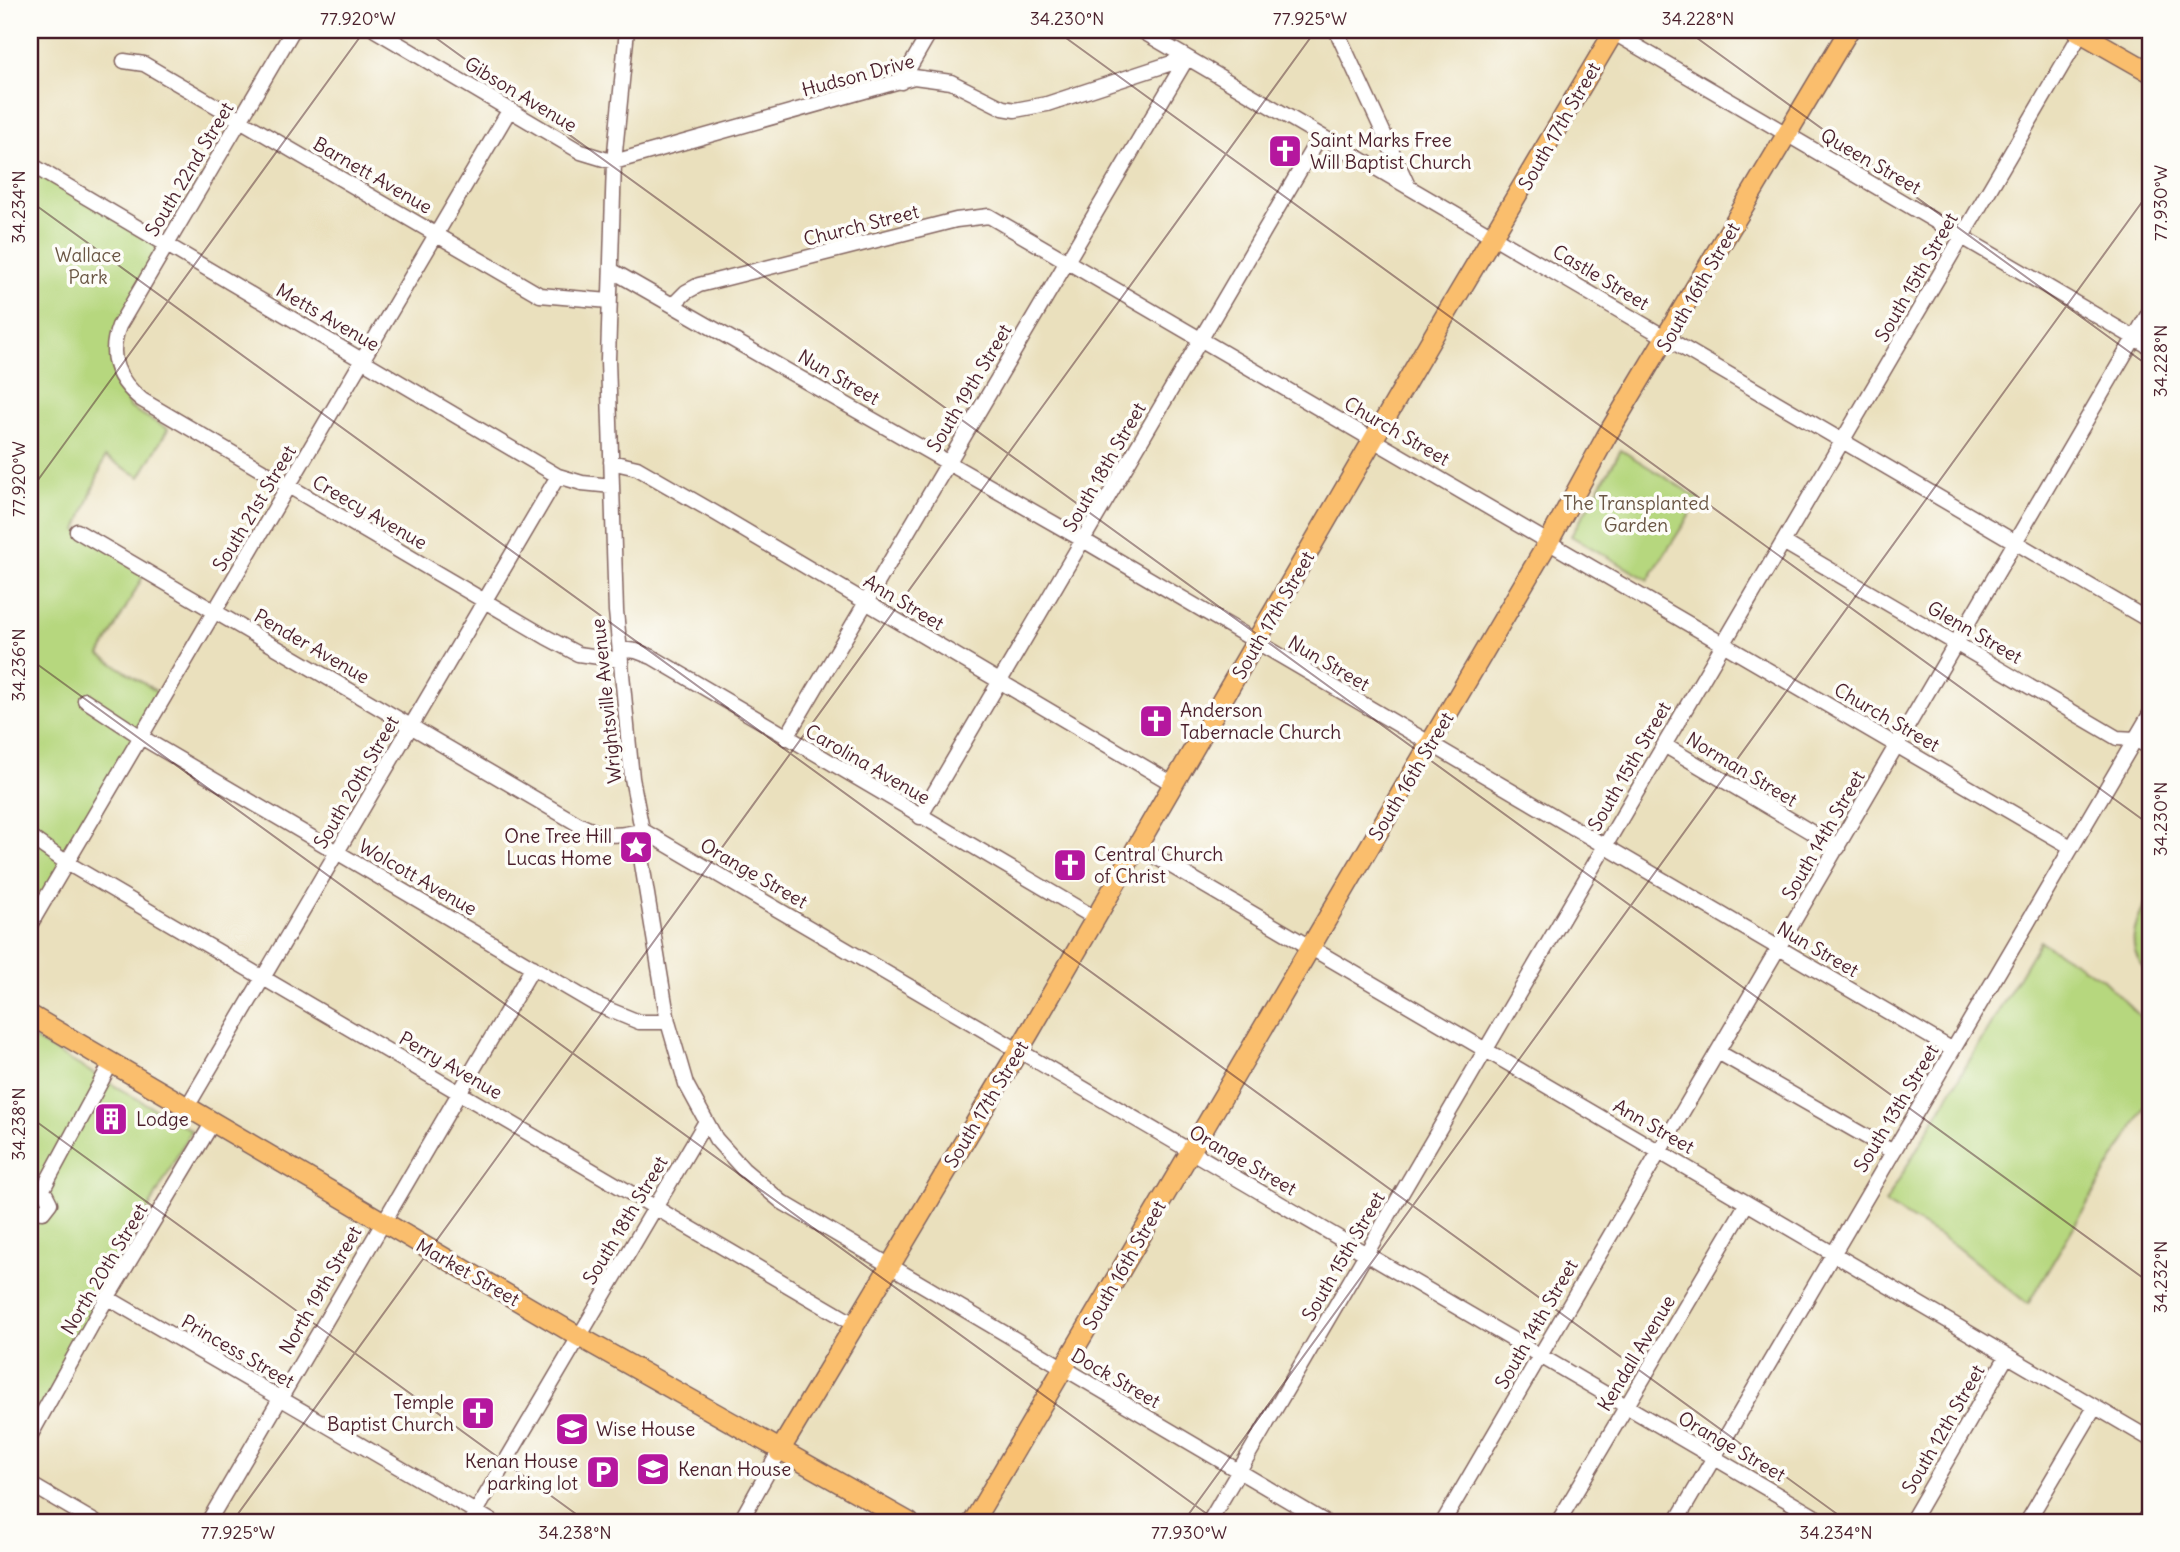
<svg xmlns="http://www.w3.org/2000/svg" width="2180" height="1552" font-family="Delius,sans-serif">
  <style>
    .green { fill: #b6d77e; stroke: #807b54; stroke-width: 2 }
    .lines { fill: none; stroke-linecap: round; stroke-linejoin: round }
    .minor-casing { stroke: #82635e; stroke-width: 17 }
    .major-casing { stroke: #82635e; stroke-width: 22 }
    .minor { stroke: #fff; stroke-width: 14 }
    .major { stroke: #fabe6d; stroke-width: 19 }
    .ticks { fill: none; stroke: #4a1f2b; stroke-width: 2; stroke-opacity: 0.45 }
    .labels { text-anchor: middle; stroke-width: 7; stroke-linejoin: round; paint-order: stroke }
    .street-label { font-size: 19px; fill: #4a1f2b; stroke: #fdfcf7 }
    .poi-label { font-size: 19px; fill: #4a1f2b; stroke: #fdfcf7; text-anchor: start }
    .park-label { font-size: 19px; fill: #6a5644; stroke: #fdfcf7 }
    .neatline { fill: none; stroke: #4a1f2b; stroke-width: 2.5 }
    .ticks-label { font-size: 18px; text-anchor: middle; fill: #4a1f2b }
  </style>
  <rect width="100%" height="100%" fill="#fdfcf7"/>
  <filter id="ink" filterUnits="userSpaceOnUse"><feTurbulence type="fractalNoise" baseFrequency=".0143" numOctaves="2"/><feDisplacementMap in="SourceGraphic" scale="14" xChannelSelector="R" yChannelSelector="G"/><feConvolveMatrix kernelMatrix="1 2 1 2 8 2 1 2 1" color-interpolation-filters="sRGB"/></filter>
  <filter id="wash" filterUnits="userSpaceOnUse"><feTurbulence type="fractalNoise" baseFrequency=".00686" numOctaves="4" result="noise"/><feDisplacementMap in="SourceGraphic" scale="28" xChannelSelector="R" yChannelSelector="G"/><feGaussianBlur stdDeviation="1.57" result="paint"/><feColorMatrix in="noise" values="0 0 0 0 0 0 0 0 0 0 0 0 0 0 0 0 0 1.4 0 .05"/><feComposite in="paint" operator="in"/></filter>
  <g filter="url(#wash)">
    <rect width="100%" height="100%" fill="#eae0bd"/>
    <path class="green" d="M30,168l136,77 -47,81 -5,35 15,46 39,22 -28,48 -35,-20 -28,73 69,41 -46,84 65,42 -135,228z
      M1621,450l79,49 -52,81 -77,-44z
      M2150,896v79c-27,-26 -16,-51 0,-79z
      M2040,941l62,38 48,47v72l-122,206 -74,-59 -69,-42z
      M30,1037l161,93 -161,300z"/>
  </g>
  <g filter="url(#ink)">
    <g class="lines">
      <g class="minor-casing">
        <path id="minor" d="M293,30l-174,296c-12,31 -2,54 23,74l404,237 32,17 43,6
          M375,30l206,122 33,10 300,-85 37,5 52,26 12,2 32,-6 140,-46
          M627,30l-13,132 -6,198 8,251 16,167 10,52v34l26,158 18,62 30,55 27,30 39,33 543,320
          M1140,30l1010,591
          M1336,30l72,156
          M1609,30l541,317
          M1161,42l8,-12
          M124,61l20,3 396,231 69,6
          M901,82l30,-52
          M30,164l528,312 24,7 30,3
          M611,270l472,270 870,510
          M674,304l12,-12 13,-7 257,-65 33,-4 1082,631
          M611,462l26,6 80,46 456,270
          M77,531l501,293c24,12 39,14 64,6l1182,692
          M1783,542l334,196 18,1 15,9
          M620,649l16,2 16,6 443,261
          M85,700l56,37 454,267 44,18h29
          M786,738l401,-680
          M1664,745l174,103
          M920,817l400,-681
          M30,837l37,26 787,461
          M1137,846l1013,593
          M30,925l480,-816
          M1718,1052l175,100
          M187,1107l371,-631
          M43,1189l68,-126
          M30,1190l13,-1 7,14 -7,9 -13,-1
          M108,1298l385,224
          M30,1436l70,-126 113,-188
          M30,1484l65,38
          M208,1522l325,-555
          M470,1522l235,-399
          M740,1522l39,-70
          M1209,1522l874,-1492
          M1443,1522l707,-1211
          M1558,1522l189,-319
          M1676,1522l474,-808
          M1911,1522l96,-166
          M2027,1522l68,-115
          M2146,1522l4,-8"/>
      </g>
      <g class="major-casing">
        <path id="major" d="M2076,30l74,42
          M30,1015l548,321 331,186
          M779,1452l250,-419 406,-700 180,-303
          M973,1522l576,-981 57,-104 243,-407"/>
      </g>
      <use href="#minor" class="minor"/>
      <use href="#major" class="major"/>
    </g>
  </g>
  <path class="ticks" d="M425,30l1725,1253M1055,30l1095,795M1686,30l464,337M30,201l1818,1321M30,491l335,-461M30,659l1188,863M30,1117l557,405M232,1522l1084,-1492M1183,1522l967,-1331M2134,1522l16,-22"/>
  <defs>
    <g id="church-square" transform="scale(1.75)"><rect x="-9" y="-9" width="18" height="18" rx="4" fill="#b5179e" stroke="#fdfcf7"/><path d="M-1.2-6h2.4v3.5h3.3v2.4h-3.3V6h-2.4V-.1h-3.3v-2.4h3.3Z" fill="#fff"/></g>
    <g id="sight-square" transform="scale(1.75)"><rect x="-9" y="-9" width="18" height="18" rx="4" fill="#b5179e" stroke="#fdfcf7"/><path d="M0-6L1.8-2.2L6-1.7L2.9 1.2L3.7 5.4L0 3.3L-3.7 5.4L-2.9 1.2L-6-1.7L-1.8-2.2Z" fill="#fff"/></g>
    <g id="building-square" transform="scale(1.75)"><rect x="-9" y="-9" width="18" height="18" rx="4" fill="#b5179e" stroke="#fdfcf7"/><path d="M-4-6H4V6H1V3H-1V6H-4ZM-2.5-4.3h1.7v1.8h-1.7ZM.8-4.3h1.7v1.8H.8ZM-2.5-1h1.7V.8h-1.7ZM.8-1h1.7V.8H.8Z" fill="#fff"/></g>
    <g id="university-square" transform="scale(1.75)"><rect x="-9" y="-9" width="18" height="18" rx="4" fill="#b5179e" stroke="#fdfcf7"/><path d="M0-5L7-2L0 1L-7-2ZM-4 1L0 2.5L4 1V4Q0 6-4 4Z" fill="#fff"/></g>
    <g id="parking-square" transform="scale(1.75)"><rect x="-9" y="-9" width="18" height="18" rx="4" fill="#b5179e" stroke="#fdfcf7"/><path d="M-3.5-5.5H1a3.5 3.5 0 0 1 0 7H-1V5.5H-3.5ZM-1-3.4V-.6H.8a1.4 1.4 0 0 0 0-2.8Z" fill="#fff"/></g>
  </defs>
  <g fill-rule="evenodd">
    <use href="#church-square" x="1285" y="151"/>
    <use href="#church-square" x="1156" y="721"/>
    <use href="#sight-square" x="636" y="847"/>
    <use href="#church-square" x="1070" y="865"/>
    <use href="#building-square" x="111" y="1119"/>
    <use href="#church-square" x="478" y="1413"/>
    <use href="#university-square" x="572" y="1429"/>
    <use href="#university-square" x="653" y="1469"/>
    <use href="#parking-square" x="603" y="1472"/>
  </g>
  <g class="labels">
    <g class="street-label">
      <text transform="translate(858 75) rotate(-15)" y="7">Hudson Drive</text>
      <text transform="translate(521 94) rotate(31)" y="7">Gibson Avenue</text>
      <text transform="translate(1559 126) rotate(-60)" y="7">South 17th Street</text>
      <text transform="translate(1871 161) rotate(30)" y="7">Queen Street</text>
      <text transform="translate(189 169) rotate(-59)" y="7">South 22nd Street</text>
      <text transform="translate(373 175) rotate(30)" y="7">Barnett Avenue</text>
      <text transform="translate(861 225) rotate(-14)" y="7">Church Street</text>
      <text transform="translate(1601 277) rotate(31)" y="7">Castle Street</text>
      <text transform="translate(1916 277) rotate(-60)" y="7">South 15th Street</text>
      <text transform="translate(1698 287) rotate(-60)" y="7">South 16th Street</text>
      <text transform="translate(328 317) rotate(30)" y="7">Metts Avenue</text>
      <text transform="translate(839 377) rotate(30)" y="7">Nun Street</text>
      <text transform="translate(969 388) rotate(-59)" y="7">South 19th Street</text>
      <text transform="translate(1397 431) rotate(30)" y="7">Church Street</text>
      <text transform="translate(1104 467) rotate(-60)" y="7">South 18th Street</text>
      <text transform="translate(254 508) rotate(-59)" y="7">South 21st Street</text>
      <text transform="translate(370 512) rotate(30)" y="7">Creecy Avenue</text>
      <text transform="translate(904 602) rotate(31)" y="7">Ann Street</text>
      <text transform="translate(1273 615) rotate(-60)" y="7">South 17th Street</text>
      <text transform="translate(1975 632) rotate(30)" y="7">Glenn Street</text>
      <text transform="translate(312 646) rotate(30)" y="7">Pender Avenue</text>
      <text transform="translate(1329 663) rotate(30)" y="7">Nun Street</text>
      <text transform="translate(606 701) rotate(-96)" y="7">Wrightsville Avenue</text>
      <text transform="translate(1887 717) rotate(30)" y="7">Church Street</text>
      <text transform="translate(868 764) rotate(30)" y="7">Carolina Avenue</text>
      <text transform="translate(1629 766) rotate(-60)" y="7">South 15th Street</text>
      <text transform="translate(1742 769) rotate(31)" y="7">Norman Street</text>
      <text transform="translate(1411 776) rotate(-59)" y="7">South 16th Street</text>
      <text transform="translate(356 782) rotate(-60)" y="7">South 20th Street</text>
      <text transform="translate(1823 835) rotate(-60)" y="7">South 14th Street</text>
      <text transform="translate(754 873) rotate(30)" y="7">Orange Street</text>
      <text transform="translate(418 877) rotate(30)" y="7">Wolcott Avenue</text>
      <text transform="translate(1818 949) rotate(30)" y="7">Nun Street</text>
      <text transform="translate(451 1065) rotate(30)" y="7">Perry Avenue</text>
      <text transform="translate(986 1104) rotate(-59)" y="7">South 17th Street</text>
      <text transform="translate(1896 1108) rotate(-59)" y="7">South 13th Street</text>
      <text transform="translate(1654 1126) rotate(30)" y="7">Ann Street</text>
      <text transform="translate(1243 1160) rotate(30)" y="7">Orange Street</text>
      <text transform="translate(625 1220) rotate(-59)" y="7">South 18th Street</text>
      <text transform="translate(1343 1256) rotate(-60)" y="7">South 15th Street</text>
      <text transform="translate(1124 1265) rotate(-60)" y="7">South 16th Street</text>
      <text transform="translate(104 1269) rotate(-59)" y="7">North 20th Street</text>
      <text transform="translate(468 1272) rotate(30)" y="7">Market Street</text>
      <text transform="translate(320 1290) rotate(-60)" y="7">North 19th Street</text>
      <text transform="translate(1536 1324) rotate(-60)" y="7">South 14th Street</text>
      <text transform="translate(238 1351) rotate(30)" y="7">Princess Street</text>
      <text transform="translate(1636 1353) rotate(-59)" y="7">Kendall Avenue</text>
      <text transform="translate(1116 1378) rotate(30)" y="7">Dock Street</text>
      <text transform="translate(1943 1429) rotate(-60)" y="7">South 12th Street</text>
      <text transform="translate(1732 1446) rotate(30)" y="7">Orange Street</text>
    </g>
    <g class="poi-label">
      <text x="1310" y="147">Saint Marks Free<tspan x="1310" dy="22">Will Baptist Church</tspan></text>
      <text x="1180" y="717">Anderson<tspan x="1180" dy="22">Tabernacle Church</tspan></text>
      <text x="612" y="843" text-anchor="end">One Tree Hill<tspan x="612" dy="22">Lucas Home</tspan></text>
      <text x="1094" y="861">Central Church<tspan x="1094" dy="22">of Christ</tspan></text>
      <text x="136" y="1126">Lodge</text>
      <text x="454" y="1409" text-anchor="end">Temple<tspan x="454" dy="22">Baptist Church</tspan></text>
      <text x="596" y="1436">Wise House</text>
      <text x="578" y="1468" text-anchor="end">Kenan House<tspan x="578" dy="22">parking lot</tspan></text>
      <text x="678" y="1476">Kenan House</text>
    </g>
    <g class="park-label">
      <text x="88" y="262">Wallace<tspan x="88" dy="22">Park</tspan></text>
      <text x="1636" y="510">The Transplanted<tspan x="1636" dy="22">Garden</tspan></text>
    </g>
  </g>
  <rect width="2180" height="1552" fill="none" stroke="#fdfcf7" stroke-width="77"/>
  <rect x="38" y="38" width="2104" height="1476" class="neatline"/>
  <g class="ticks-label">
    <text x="358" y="25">77.920°W</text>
    <text x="1067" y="25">34.230°N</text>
    <text x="1310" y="25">77.925°W</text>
    <text x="1698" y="25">34.228°N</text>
    <text transform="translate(2161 203) rotate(-90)" y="6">77.930°W</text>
    <text transform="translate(19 207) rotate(-90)" y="6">34.234°N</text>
    <text transform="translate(2161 361) rotate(-90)" y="6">34.228°N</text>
    <text transform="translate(19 479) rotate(-90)" y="6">77.920°W</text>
    <text transform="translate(19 665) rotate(-90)" y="6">34.236°N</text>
    <text transform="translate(2161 819) rotate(-90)" y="6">34.230°N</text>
    <text transform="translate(19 1124) rotate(-90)" y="6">34.238°N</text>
    <text transform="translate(2161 1277) rotate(-90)" y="6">34.232°N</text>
    <text x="238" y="1539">77.925°W</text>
    <text x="575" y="1539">34.238°N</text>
    <text x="1189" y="1539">77.930°W</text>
    <text x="1836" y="1539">34.234°N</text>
  </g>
</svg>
